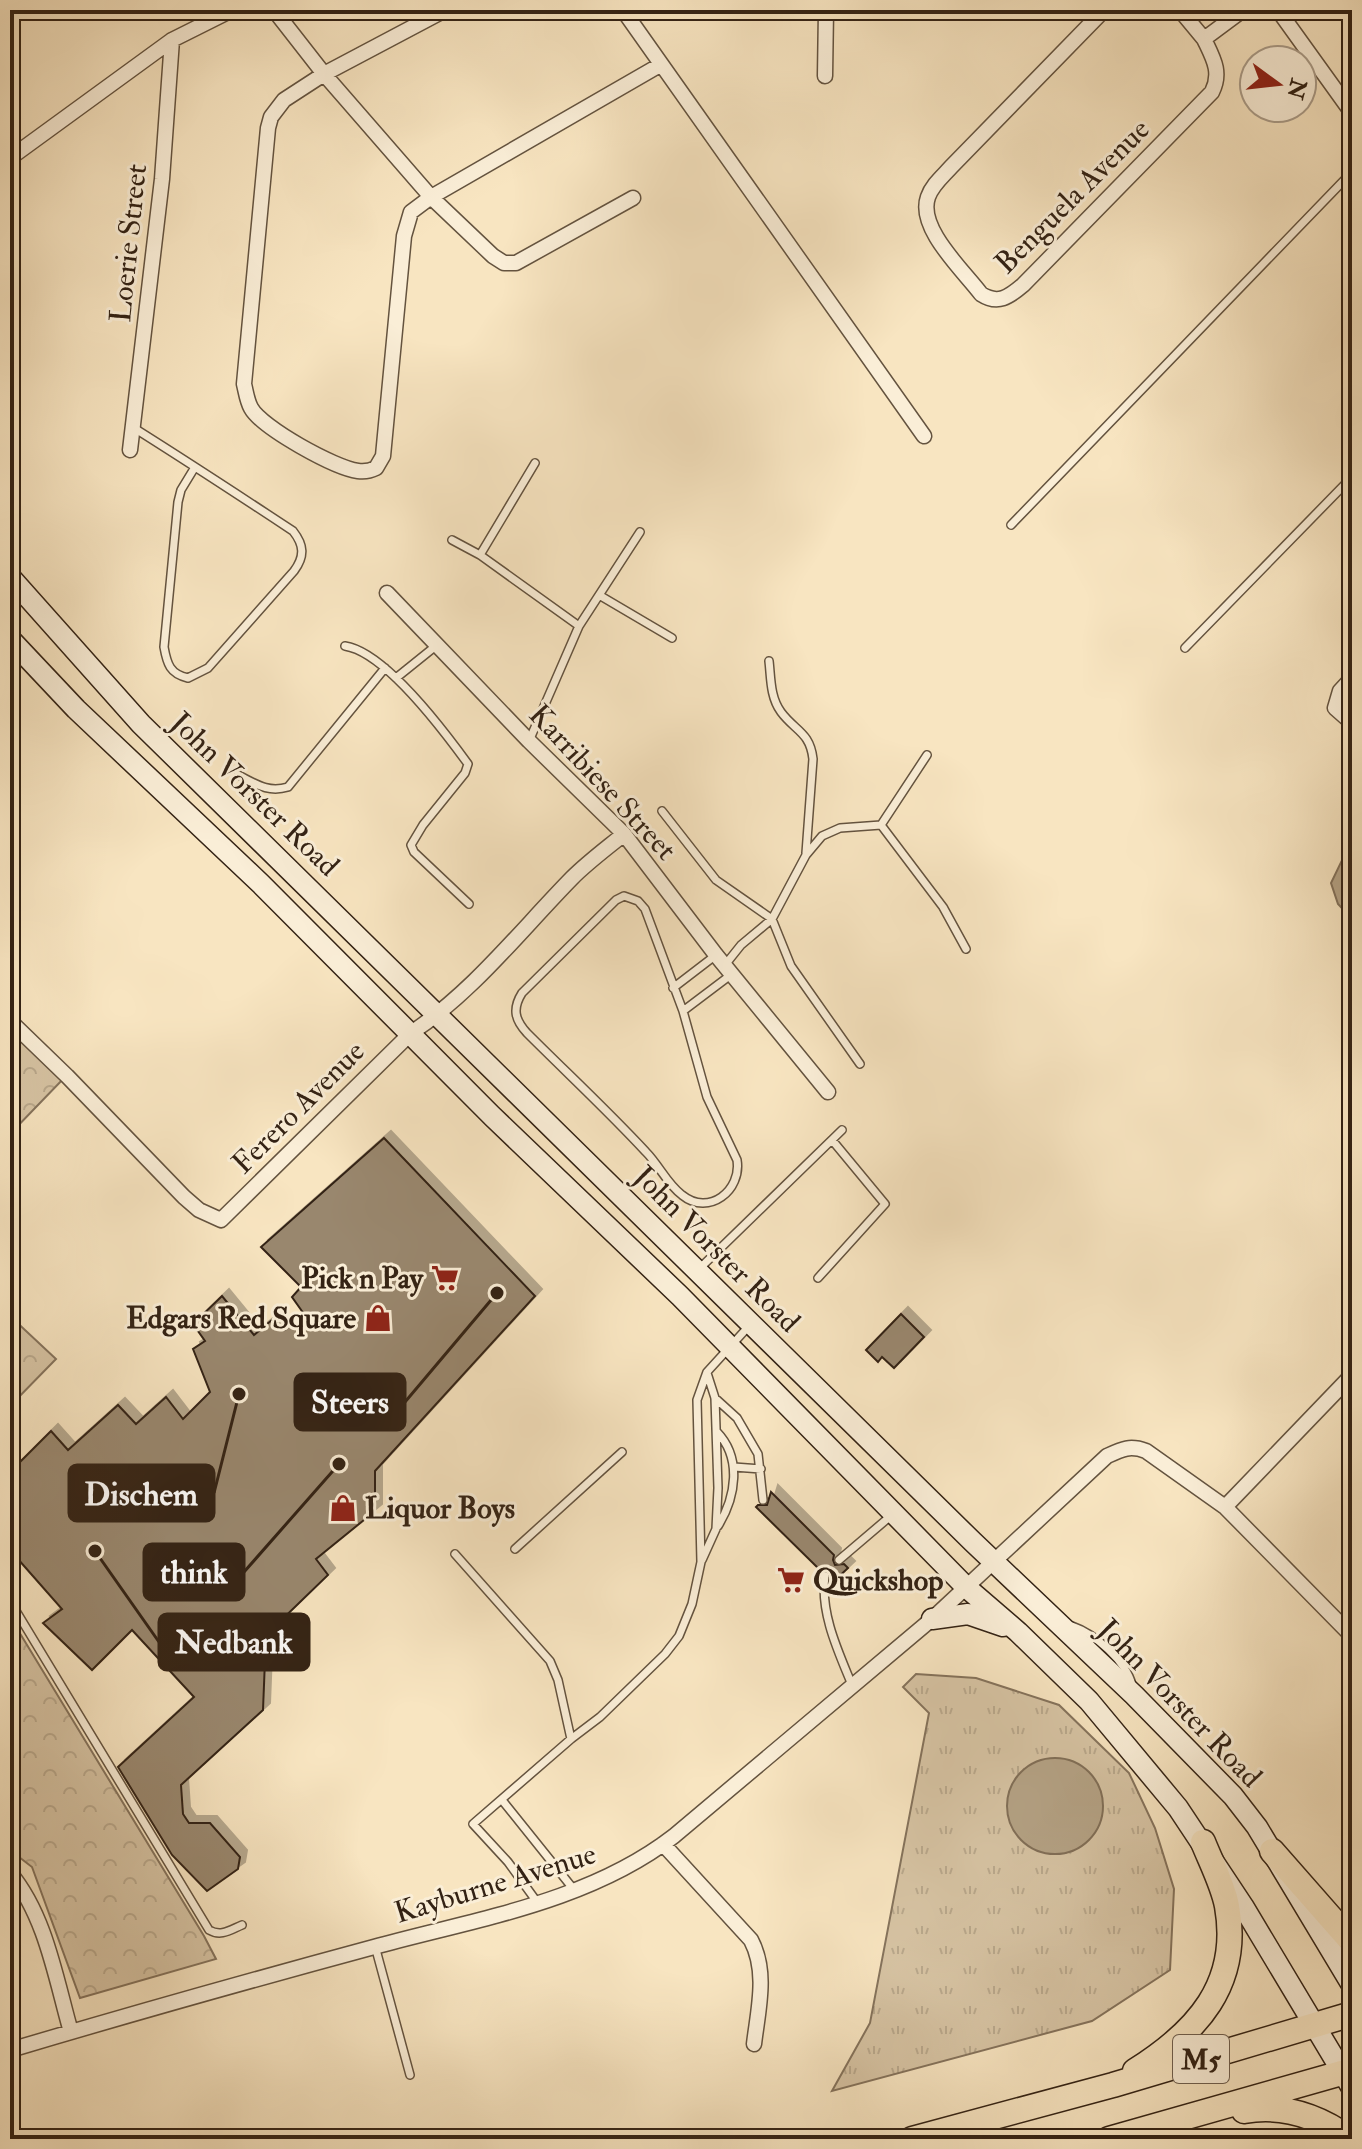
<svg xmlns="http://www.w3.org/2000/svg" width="1362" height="2149" font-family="'IM FELL Double Pica',serif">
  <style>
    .grass { fill: url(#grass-tufts); stroke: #85735c; stroke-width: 2 }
    .forest { fill: url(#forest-crowns); stroke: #85735c; stroke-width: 2 }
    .water { fill: #b5a386; stroke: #816f58; stroke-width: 2 }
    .building { fill: #99876e; stroke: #332214; stroke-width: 2; filter: url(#shadow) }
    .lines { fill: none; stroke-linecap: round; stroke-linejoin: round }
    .lane-casing { stroke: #64533f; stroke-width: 10 }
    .street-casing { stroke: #64533f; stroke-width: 17 }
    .secondary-casing { stroke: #332214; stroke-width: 23 }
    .primary-casing { stroke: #332214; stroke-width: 27 }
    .lane { stroke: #faeed7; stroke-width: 7 }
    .street { stroke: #faeed7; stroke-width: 14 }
    .secondary { stroke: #faeed7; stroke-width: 20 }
    .primary { stroke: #f8e5c1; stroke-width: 24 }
    .labels { text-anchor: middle; stroke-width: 6; stroke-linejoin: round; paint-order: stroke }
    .shield { fill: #faeed7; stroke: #6f5f4e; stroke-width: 2 }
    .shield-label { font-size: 28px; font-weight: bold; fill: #332214 }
    .street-label { font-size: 30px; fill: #332214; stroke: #faeed7 }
    .poi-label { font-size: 30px; font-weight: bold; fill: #332214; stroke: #faeed7; text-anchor: end }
    .leader { fill: none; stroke: #332214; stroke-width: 3 }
    .callout-dot { fill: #332214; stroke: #faeed7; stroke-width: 3 }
    .callout { fill: #332214; stroke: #332214; stroke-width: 3 }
    .callout-label { font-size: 32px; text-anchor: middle; font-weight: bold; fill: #fff }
  </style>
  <defs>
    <pattern id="grass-tufts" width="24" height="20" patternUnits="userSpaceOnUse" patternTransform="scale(2)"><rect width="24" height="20" fill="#d7c4a4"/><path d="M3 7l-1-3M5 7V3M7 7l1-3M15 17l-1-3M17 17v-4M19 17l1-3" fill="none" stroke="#b9a88c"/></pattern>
    <pattern id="forest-crowns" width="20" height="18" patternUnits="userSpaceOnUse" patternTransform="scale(2)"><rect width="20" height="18" fill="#d7c4a4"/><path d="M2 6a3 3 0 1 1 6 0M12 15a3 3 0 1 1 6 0" fill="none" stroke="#b9a88c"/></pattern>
    <filter id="shadow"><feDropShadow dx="7" dy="-7" stdDeviation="0" flood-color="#0004"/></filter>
  </defs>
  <rect width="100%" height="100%" fill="#f8e5c1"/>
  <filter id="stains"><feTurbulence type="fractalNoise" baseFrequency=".0025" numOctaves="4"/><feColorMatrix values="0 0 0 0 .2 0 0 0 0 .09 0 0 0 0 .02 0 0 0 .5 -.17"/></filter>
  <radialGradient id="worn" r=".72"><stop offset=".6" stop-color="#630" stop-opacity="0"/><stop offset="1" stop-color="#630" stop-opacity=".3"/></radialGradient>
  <path class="grass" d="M916,1674l60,4 83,27 70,68 26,55 19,61 -4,81 -78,51 -260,70 38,-68 59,-310 -26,-26z"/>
  <path class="forest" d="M10,1023l56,53 -56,58z
    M10,1316l46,43 -46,47z
    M10,1617l194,319 12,23 -136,39 -48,-131 -22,-17z"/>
  <path class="water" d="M1352,849v70l-14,-15 -7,-21 13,-27z
    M1007 1806a48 48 0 1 1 96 0a48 48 0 1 1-96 0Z"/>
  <path class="building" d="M384,1138l151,158 -160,175v40l-59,48 12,16 -62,60 -3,75 -82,75 2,29 6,9h21l30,34 -2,12 -31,22 -35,-36 -54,-88 76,-70 -62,-67 -40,40 -49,-47 19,-14 -52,-59v-78l41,-41 17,19 50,-45 18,19 30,-27 17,22 27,-27 -17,-43 12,-8 -12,-17 29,-28 32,39 19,-16 12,11 19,-16 -12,-17 9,-10 -40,-40z
    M901,1314l23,23 -30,31 -12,-11 -4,5 -12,-12z
    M771,1492l63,63 -1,5 2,5 9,-1 4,4 -16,15 -3,-12h-8l-65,-64 2,-2h9z"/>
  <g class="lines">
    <g class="lane-casing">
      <path id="lane" d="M134,428c54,34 106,68 159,103 11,14 12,25 1,40l-86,97 -20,10c-18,-4 -21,-14 -24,-31l14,-145 3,-12 14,-23
        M1011,525l341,-353
        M452,540l28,15 99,71
        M480,555l55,-92
        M599,595l73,43
        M345,646c40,6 99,85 123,118l-3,9 -42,52 -12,20 3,7 55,52
        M1185,648l167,-171
        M769,661c2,17 1,36 12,51 14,19 29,20 32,47l-7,94
        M396,678l41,-33
        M529,741l50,-115 61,-94
        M927,755l-46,70 62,82 23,42
        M238,775c18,9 30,18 50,12l97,-119
        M662,811l54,69 56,39 19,47 69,98
        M624,896l14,5 7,8 38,102 24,86 30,63c5,30 -28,57 -55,35 -15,-11 -23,-30 -36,-43 -38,-41 -79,-79 -119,-119 -12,-13 -15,-24 -5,-40l94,-93z
        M725,965l16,-20 31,-26 34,-64 16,-19 18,-8 41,-3
        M673,988l43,-33
        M683,1011l49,-37
        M699,1269l143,-139
        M818,1278l67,-74 -53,-64
        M715,1398l22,20 21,36 5,46
        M717,1432c25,26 19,65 1,94
        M734,1467l27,2
        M515,1549l107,-97
        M455,1554l95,107 8,19 13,59
        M702,1560l14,-31 2,-41 -3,-90 -8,-25
        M839,1560l54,-46
        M825,1576c-5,37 13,75 27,109
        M10,1601l199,329c12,7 21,0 33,-5
        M1072,1626c23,8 54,35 60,59
        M502,1800l73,91
        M537,1902l-29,-40 -35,-38 98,-85 29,-22 65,-63 14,-18 13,-32 9,-42 -4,-162 10,-28 42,-46
        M375,1946l35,129"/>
    </g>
    <g class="street-casing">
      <path id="street" d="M274,10l50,64 107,123 62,59 11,7h12l117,-65
        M445,10l-121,64 -40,26 -13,17 -3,11 -24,256c2,8 3,17 7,24 11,20 84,60 107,63 7,1 12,0 18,-3l7,-12 21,-220 7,-24 20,-15 229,-132
        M623,10l301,426
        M1104,10l-153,157c-8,9 -19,18 -23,30 -11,31 35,73 53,97 17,11 28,3 42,-9l189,-193c10,-20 1,-34 -8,-53
        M1180,10l24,29 39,-29
        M1278,10l74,103
        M825,76l1,-66
        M10,158l162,-118 60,-30
        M130,450l32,-271 10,-139
        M387,593l142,148 95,93 92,121 112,137
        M1352,678l-12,13 -5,17 17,15
        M10,1021l57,55 117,121 15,13 22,10 190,-187c62,-41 109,-102 161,-155 16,-16 35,-30 52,-44
        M1225,1507l127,-132
        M663,1844l88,96c17,32 7,70 3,104
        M10,1873c36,43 46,107 61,159
        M10,2050c121,-36 242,-70 364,-103 102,-28 215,-45 300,-111l258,-217 175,-163c15,-7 23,-11 39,-5l79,56 127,129"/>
    </g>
    <g class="secondary-casing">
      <path id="secondary" d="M10,577l131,147 832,818 161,153 99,101 24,31 95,158
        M10,639l66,70 185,175 231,232 188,180 287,292 51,44 71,69 89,107 65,98 109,182
        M932,1619l36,-5 35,12"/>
    </g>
    <g class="primary-casing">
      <path id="primary" d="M1272,1851l80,91
        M1135,2071c62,-39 106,-87 92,-165 -4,-21 -16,-44 -24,-64
        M1244,2111c39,-7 74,5 106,28
        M912,2139l201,-54 239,-71
        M1109,2139l243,-69"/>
    </g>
    <use href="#lane" class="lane"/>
    <use href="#street" class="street"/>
    <use href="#secondary" class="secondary"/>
    <use href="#primary" class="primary"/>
  </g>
  <defs>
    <g id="supermarket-bare" transform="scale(2.16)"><path d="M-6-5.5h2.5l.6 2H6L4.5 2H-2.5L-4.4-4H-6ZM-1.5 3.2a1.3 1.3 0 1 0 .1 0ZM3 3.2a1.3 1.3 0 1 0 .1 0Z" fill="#8f2418" stroke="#faeed7" stroke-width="2.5" paint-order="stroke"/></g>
    <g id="shop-bare" transform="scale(2.16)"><path d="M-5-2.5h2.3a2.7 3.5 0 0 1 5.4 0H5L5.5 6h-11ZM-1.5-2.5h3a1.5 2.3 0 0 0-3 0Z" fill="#8f2418" stroke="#faeed7" stroke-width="2.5" paint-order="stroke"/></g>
  </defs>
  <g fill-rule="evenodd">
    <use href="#supermarket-bare" x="445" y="1278"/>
    <use href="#shop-bare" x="378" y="1318"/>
    <use href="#shop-bare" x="343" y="1508"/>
    <use href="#supermarket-bare" x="791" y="1580"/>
  </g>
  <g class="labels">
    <rect class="shield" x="1173" y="2035" width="56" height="48" rx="6"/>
    <g class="shield-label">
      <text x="1201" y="2069">M5</text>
    </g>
    <g class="street-label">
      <text transform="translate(1072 196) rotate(-45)" y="10">Benguela Avenue</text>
      <text transform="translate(128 243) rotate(-84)" y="10">Loerie Street</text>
      <text transform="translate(603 782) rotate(47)" y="10">Karribiese Street</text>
      <text transform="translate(255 794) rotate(44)" y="10">John Vorster Road</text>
      <text transform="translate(298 1107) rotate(-45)" y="10">Ferero Avenue</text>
      <text transform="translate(717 1249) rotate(45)" y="10">John Vorster Road</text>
      <text transform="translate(1180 1703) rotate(46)" y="10">John Vorster Road</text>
      <text transform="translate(495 1883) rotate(-17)" y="10">Kayburne Avenue</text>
    </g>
    <g class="poi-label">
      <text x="423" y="1288">Pick n Pay</text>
      <text x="356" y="1328">Edgars Red Square</text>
      <text x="365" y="1518" text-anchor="start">Liquor Boys</text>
      <text x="813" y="1590" text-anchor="start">Quickshop</text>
    </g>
  </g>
  <path class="leader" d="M497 1293L405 1402M239 1394L214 1493M339 1464L244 1572M95 1551L159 1642"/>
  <g class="callout-dot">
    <circle cx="497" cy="1293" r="8"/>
    <circle cx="239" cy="1394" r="8"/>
    <circle cx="339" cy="1464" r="8"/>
    <circle cx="95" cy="1551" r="8"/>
  </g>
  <g class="callout">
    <rect x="295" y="1374" width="110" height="56" rx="8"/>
    <rect x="69" y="1465" width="145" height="56" rx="8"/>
    <rect x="144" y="1544" width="100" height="56" rx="8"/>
    <rect x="159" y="1614" width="150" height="56" rx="8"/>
  </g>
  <g class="callout-label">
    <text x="350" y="1413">Steers</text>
    <text x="141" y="1505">Dischem</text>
    <text x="194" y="1583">think</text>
    <text x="234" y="1653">Nedbank</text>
  </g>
  <rect width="1362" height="2149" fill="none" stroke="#f8e5c1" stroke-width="40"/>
  <rect x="12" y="12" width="1338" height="2125" fill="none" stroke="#332214" stroke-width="4"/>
  <rect x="20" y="20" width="1322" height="2109" fill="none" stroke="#332214" stroke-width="2"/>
  <g transform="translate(1278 84) rotate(105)"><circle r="38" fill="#faeed7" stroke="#aa9c89" stroke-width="2"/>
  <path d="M0-6L14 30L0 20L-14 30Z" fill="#8f2418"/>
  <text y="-12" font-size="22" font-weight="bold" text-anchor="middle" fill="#332214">N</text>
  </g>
  <rect width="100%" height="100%" filter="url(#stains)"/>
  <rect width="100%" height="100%" fill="url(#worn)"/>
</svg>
